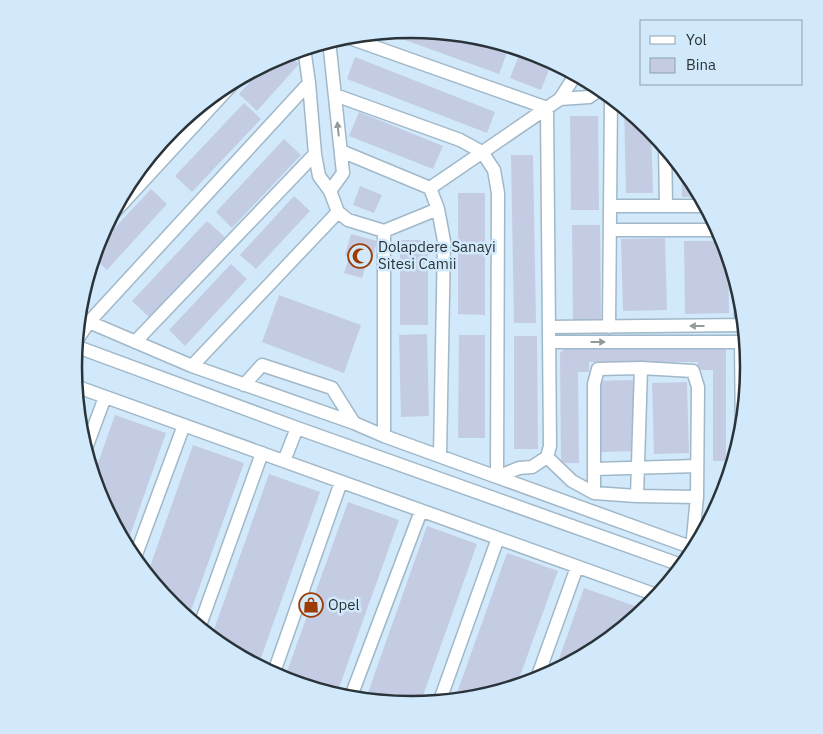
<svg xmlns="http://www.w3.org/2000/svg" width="823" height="734" font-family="'IBM Plex Sans',sans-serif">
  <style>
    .building { fill: #c4cce4 }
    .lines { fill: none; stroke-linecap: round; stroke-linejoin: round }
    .minor-casing { stroke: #a0b8c8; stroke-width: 15 }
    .minor { stroke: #fff; stroke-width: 12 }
    .oneway { fill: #94999c }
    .labels { text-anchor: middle; stroke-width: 5; stroke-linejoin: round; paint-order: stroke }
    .poi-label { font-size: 15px; fill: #293339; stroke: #d1e9fa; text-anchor: start }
    .rim { fill: none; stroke: #293339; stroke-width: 2.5 }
  </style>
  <rect width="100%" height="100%" fill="#d1e9fa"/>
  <path class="building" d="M412,29l53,5 43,16 -9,24 -108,-39 2,-4z
    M286,53l13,11 -42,47 -18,-17 28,-31z
    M519,55l31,12 -9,23 -31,-12z
    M355,57l140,55 -8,21 -140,-54z
    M244,103l17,16 -69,73 -17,-16z
    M624,106l27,23 2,64h-27z
    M359,112l84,34 -10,23 -84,-33z
    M570,116h28l1,94h-28z
    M284,139l17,16 -69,73 -16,-16z
    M511,155h22l3,168h-22z
    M681,165l12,14 9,18h-20z
    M360,186l22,9 -8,18 -21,-8z
    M151,189l16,15 -60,66 -14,-13 3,-9z
    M458,193h27v122l-27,-1z
    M294,196l16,15 -54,58 -16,-14z
    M207,221l18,16 -76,80 -17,-16z
    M572,225h28l1,94 -28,1z
    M351,234l26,7 -7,25 -4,-1 -4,13 -18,-5 5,-16 -4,-2z
    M665,238l2,72 -44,1 -2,-72z
    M400,240h28v85h-28z
    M684,241h41l3,10 1,62 -44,1z
    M231,264l16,15 -62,67 -16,-16z
    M279,295l82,30 -17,48 -82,-31z
    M427,334l2,82 -28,1 -2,-82z
    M459,335h26v103h-27z
    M514,336h23l1,113h-24z
    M569,345h151l6,5v111h-13v-91h-15v-8h-109v10h-11l1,91h-18l-1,-110z
    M633,380l2,71 -35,1 -2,-71z
    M687,382l2,71 -35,1 -2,-71z
    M77,403l9,3 -7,20v-2z
    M115,415l51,18 -40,114 -27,-51 -6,-19z
    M193,445l51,18 -56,156 -16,-13 -25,-31z
    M269,474l51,18 -62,174 -35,-18 -12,-10z
    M348,502l51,18 -63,176 -52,-16z
    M427,526l50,18 -57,160 -8,1 -47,-4z
    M507,553l51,18 -42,116 -39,12 -23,2z
    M584,588l51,18 -7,19 -29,23 -45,25z"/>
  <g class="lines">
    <g class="minor-casing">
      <path id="minor" d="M329,40l14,133 -13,18
        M304,48l5,35 6,71 4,22 11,15 8,21 10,8 36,11 54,-22
        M335,95l125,45 22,12 12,18 4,23 -1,284 199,72
        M560,99l29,-2 13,-9
        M665,145l1,61
        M341,151l89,37 8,21 6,32 -4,215
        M430,188l130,-89 14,-22 4,-2
        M610,206h97
        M110,217l128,-139
        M610,230h110
        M384,231v205
        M741,295v31
        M89,322l103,44 162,57 30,13 113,41 22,-9 13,-1 15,-10 3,-11 -3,-338 -203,-72
        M549,327l197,-2
        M609,327l2,-232
        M76,341l13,-19 220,-239
        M135,342l180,-188
        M549,342h198
        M741,342l1,96
        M75,346l222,82 387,138
        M192,366l146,-154
        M244,385l18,-20 70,23 22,35
        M75,386l584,210
        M85,451l20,-54
        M547,457l25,24 22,12 43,3 60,1 -5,51
        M284,461l13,-33
        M594,469l103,-3
        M594,493v-109l4,-15 43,-1 52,3 5,16 -1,110
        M637,496l4,-128
        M134,560l50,-135
        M199,628l63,-175
        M273,675l68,-193
        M536,681l41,-114
        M350,699l71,-188
        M439,703l59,-165"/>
    </g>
    <use href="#minor" class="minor"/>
  </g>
  <defs><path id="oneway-solid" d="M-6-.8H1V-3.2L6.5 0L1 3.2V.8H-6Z" transform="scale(1.25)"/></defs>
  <g class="oneway">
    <use href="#oneway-solid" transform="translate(338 129) rotate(-96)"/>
    <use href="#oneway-solid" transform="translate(697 326) rotate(180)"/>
    <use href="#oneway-solid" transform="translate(598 342)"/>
  </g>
  <defs>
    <g id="mosque-ring" transform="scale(1.25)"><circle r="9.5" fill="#d1e9fa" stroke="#9e3b02" stroke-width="1.5"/><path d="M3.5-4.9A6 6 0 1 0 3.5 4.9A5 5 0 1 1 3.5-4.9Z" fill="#9e3b02"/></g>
    <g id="shop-ring" transform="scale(1.25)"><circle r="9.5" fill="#d1e9fa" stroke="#9e3b02" stroke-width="1.5"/><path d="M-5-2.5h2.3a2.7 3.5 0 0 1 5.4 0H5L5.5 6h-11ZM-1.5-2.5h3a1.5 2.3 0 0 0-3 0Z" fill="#9e3b02"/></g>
  </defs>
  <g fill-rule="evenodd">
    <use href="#mosque-ring" x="360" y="256"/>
    <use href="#shop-ring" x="311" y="605"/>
  </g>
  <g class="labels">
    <g class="poi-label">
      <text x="378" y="252">Dolapdere Sanayi<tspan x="378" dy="17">Sitesi Camii</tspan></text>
      <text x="328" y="610">Opel</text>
    </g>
  </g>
  <path d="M0 0H823V734H0ZM82 367a329 329 0 1 1 658 0a329 329 0 1 1-658 0Z" fill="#d1e9fa" fill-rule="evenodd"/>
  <path class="rim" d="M82 367a329 329 0 1 1 658 0a329 329 0 1 1-658 0Z"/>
  <rect x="640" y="20" width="162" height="65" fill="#d1e9fa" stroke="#8ea0ad"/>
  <rect x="650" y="36" width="25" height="8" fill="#ffffff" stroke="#8ea0ad"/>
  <text x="686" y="45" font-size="15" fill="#293339">Yol</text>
  <rect x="650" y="58" width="25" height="15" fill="#c4cce4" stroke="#8ea0ad"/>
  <text x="686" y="70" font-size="15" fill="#293339">Bina</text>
</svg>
